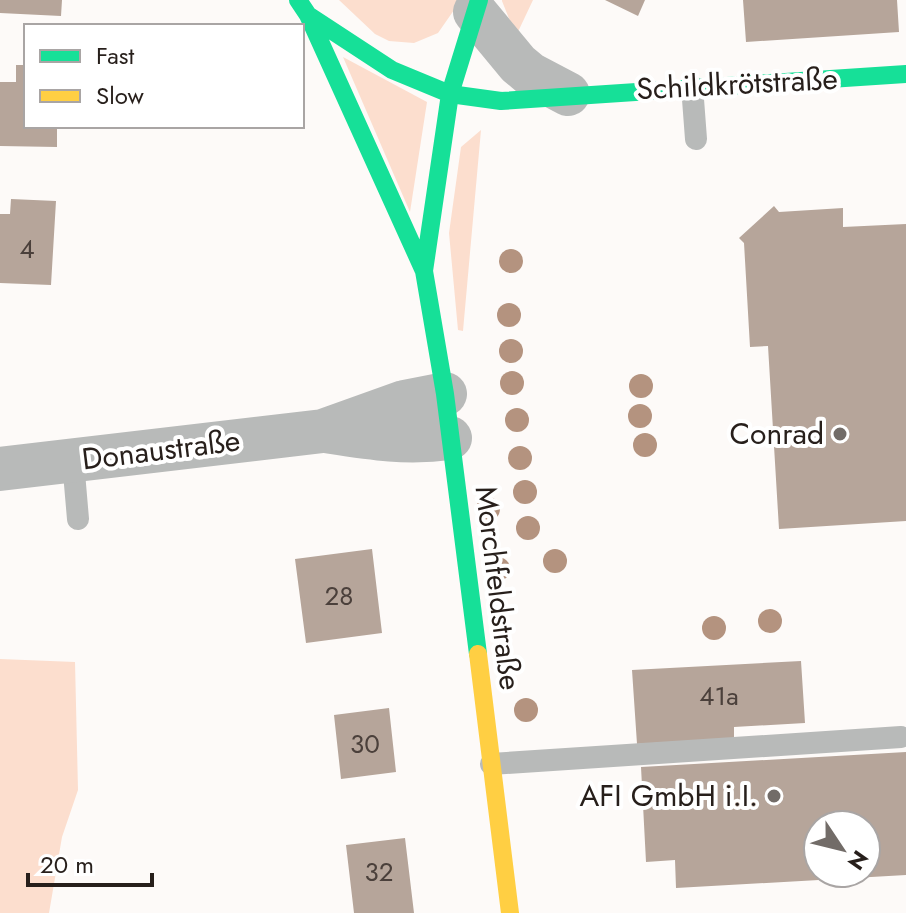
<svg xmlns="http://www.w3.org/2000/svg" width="906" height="913" font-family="Jost,sans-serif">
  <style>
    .green { fill: #fcdece }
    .building { fill: #b6a59a; fill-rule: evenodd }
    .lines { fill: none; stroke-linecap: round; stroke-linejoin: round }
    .lane { stroke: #b8bab9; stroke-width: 22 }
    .street { stroke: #b8bab9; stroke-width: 44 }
    .fast { stroke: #16e098; stroke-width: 18 }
    .slow { stroke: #ffcf43; stroke-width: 18 }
    .tree { fill: #b4937f }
    .poi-dot { fill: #726c68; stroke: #fff; stroke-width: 3 }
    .labels { text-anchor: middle; stroke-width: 8; stroke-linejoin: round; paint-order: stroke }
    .number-label { font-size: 26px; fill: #4b403b }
    .street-label { font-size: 30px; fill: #271f1b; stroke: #fff }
    .poi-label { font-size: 30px; fill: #271f1b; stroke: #fff; text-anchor: end }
  </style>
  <rect width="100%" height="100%" fill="#fdfaf8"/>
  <path class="green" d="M339,0h122l-23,33 -24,10 -25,-2 -14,-7z
    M502,0h31l-17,36 -14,-35z
    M343,57l84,45 -17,110z
    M481,130l-18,201 -5,-1 -9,-97 12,-86z
    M0,659l75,3 3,128 -16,47 -13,76h-49z"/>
  <path class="building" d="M0,0h62l-1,16 -61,-3z
    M605,0h40l-7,16z
    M743,0h154l2,32 -153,10z
    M16,65h10v61h31v21l-57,-1v-64h16z
    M11,199l45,2 -5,84 -51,-2v-69h10z
    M774,206l5,6 64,-4v19l63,-3v297l-127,8 -11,-183 -18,1 -6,-104 -5,-5z
    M372,549l10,84 -76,10 -11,-84z
    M801,661l4,62 -71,4v11l-97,6 -5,-74z
    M389,708l7,64 -55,7 -7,-64z
    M906,752v123l-230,13 -1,-28 -29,2 -5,-95zM818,825h48v48h-48z
    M405,838l9,75h-60l-8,-68z"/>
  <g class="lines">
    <path class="lane" d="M692,86l4,53
      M73,461l5,58
      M491,764l410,-27"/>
    <path class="street" d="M475,12l43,52 12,10 38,20
      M325,431c45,7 80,13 125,7
      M0,469l323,-38 81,-29 41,-8"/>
    <path class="fast" d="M298,0l10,15 116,256 21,123 33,260
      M308,15l84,55 58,24 51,7 405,-27
      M424,271l26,-177 29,-94"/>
    <path class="slow" d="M478,654l32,259"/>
  </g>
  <g class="tree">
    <circle cx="511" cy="261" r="12"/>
    <circle cx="509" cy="315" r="12"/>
    <circle cx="511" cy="351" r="12"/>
    <circle cx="512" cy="383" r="12"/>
    <circle cx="641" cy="386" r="12"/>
    <circle cx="640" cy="416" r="12"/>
    <circle cx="517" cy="420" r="12"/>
    <circle cx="645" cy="445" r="12"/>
    <circle cx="520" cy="458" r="12"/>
    <circle cx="525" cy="492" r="12"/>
    <circle cx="488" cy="509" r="12"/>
    <circle cx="528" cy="528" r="12"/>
    <circle cx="555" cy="561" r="12"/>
    <circle cx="498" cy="569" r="12"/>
    <circle cx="770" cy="621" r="12"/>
    <circle cx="714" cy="628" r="12"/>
    <circle cx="526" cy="710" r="12"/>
  </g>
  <g class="poi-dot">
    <circle cx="840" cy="434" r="8"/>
    <circle cx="774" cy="796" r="8"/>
  </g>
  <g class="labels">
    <g class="number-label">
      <text x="27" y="258">4</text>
      <text x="339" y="605">28</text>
      <text x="719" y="705">41a</text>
      <text x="365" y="753">30</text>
      <text x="379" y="881">32</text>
    </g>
    <g class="street-label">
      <text transform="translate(737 84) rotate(-3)" y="10">Schildkrötstraße</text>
      <text transform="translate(161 450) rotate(-7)" y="10">Donaustraße</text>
      <text transform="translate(498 588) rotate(83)" y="10">Morchfeldstraße</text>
    </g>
    <g class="poi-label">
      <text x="824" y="444">Conrad</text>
      <text x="758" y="806">AFI GmbH i.I.</text>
    </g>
  </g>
  <rect x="24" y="24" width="280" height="104" fill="#ffffff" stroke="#a9a5a4" stroke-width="2"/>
  <rect x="40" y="50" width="40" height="12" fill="#16e098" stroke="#a9a5a4" stroke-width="2"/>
  <text x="96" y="64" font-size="24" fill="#271f1b">Fast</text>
  <rect x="40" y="90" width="40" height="12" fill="#ffcf43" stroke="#a9a5a4" stroke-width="2"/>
  <text x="96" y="104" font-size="24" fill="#271f1b">Slow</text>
  <g transform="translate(842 849) rotate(125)"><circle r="38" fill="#ffffff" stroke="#a9a5a4" stroke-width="2"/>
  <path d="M0-6L14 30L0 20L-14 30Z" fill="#726c68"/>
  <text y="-12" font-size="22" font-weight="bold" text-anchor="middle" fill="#271f1b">N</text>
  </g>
  <path d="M28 873v12h124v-12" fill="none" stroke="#271f1b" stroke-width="4"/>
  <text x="40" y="873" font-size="24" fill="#271f1b" stroke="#ffffff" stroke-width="6" paint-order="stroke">20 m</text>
</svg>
